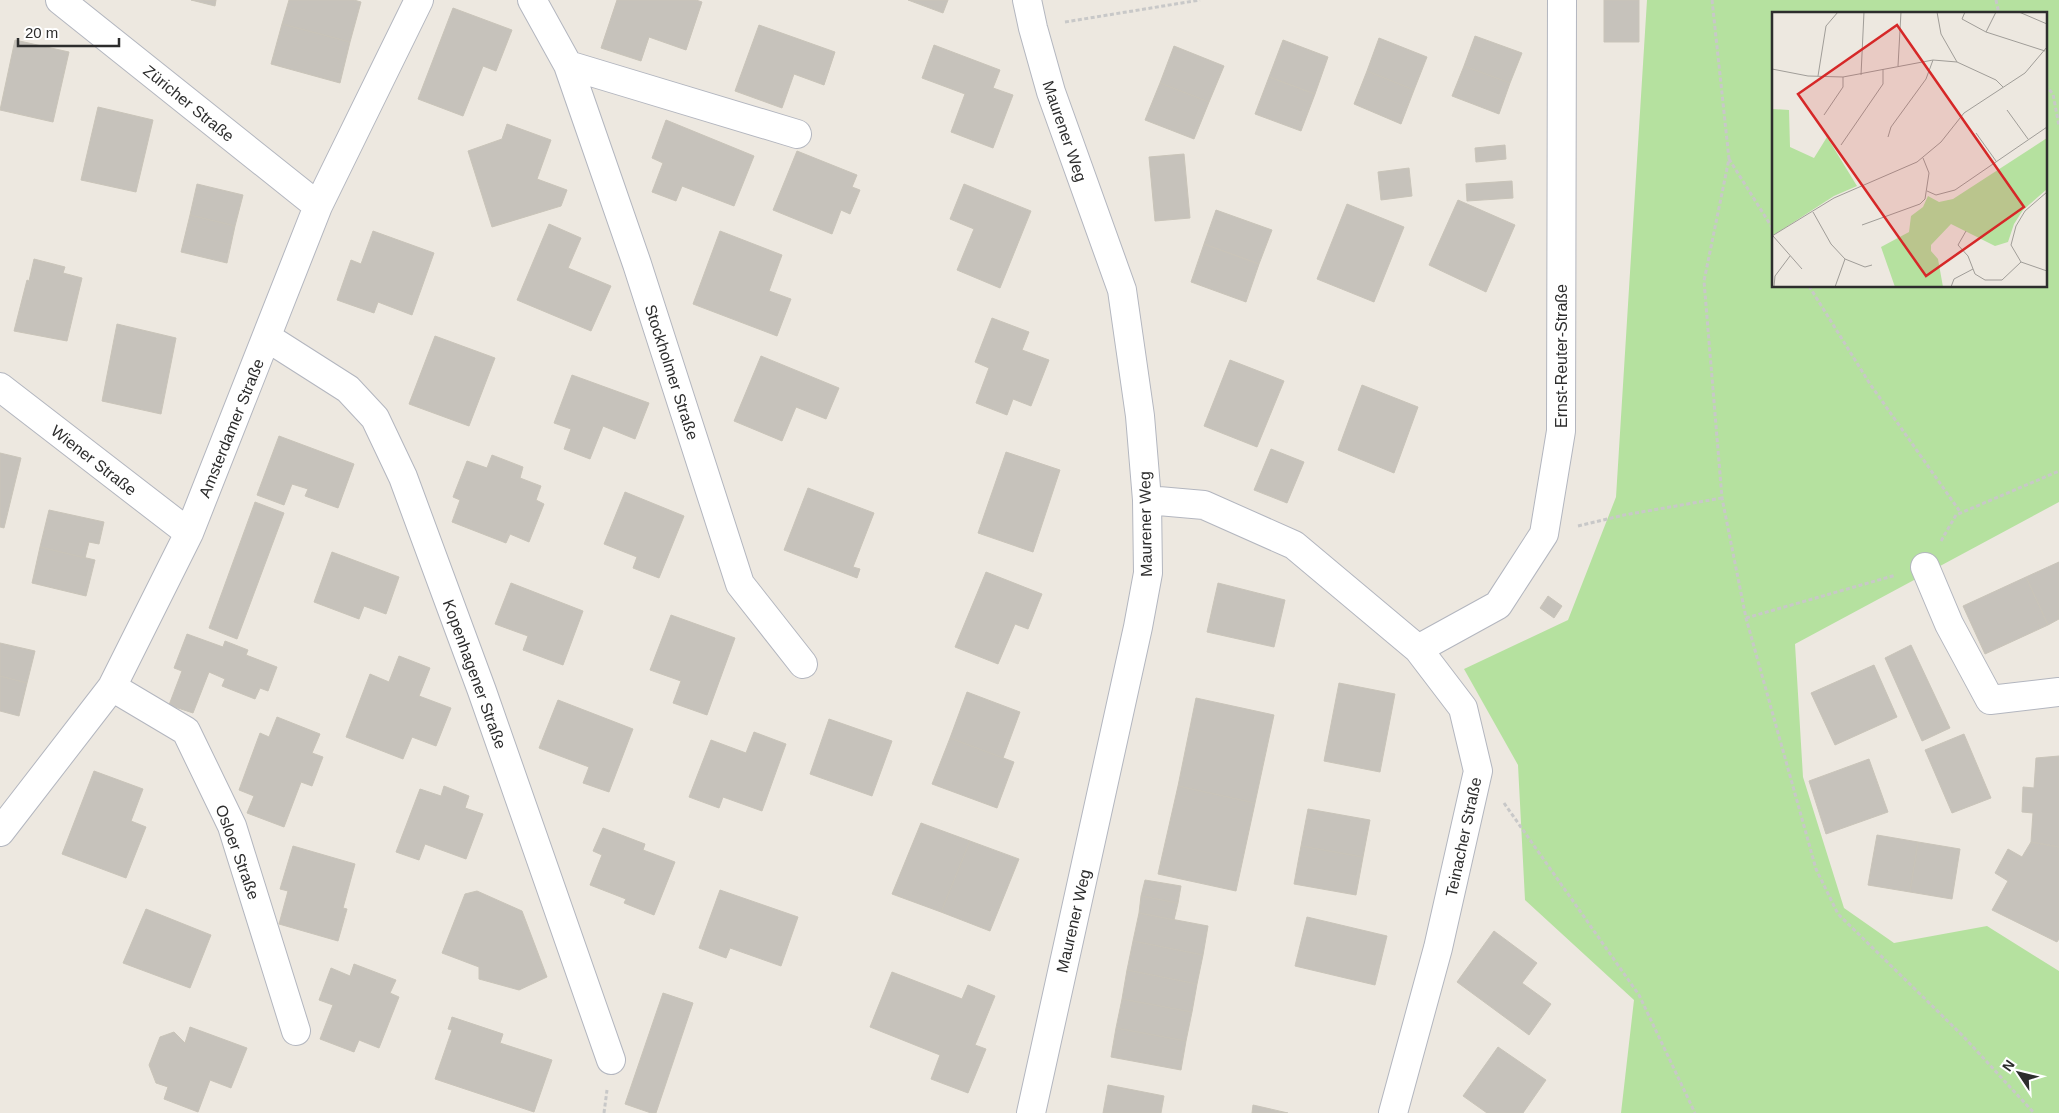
<svg xmlns="http://www.w3.org/2000/svg" width="2059" height="1113" font-family="Arial,sans-serif">
  <style>
    .green { fill: #b5e19f; fill-rule: evenodd }
    .building { fill: #c6c2bb; stroke: #c9c4b9 }
    .lines { fill: none; stroke-linecap: round; stroke-linejoin: round }
    .minor-casing { stroke: #b3b6bf; stroke-width: 30 }
    .path { stroke: #c8c8c8; stroke-width: 3; stroke-dasharray: 4 2.5; stroke-linecap: butt }
    .minor { stroke: #fff; stroke-width: 28 }
    .labels { text-anchor: middle; stroke-width: 4; stroke-linejoin: round; paint-order: stroke }
    .street-label { font-size: 16px; fill: #2d2d2d; stroke: #fff }
    .inset-road { fill: none; stroke: #a09d98; stroke-width: 1 }
    .view { fill: #d62828; fill-opacity: 0.15; stroke: #d62828; stroke-width: 2.5 }
    .inset-edge { fill: none; stroke: #2d2d2d; stroke-width: 2.5 }
  </style>
  <rect width="100%" height="100%" fill="#ede8e0"/>
  <path class="green" d="M1647,0h412v502l-264,142 8,133 41,131 50,35 93,-17 72,45v142h-438l13,-113 -109,-100 -7,-135 -54,-96 104,-49 48,-123zM1773,14h272v272h-272z"/>
  <path class="building" d="M191,0h25l-1,6z
    M289,0h65l7,2 -11,40 -68,-18z
    M617,0h79l6,2 -16,48 -37,-13 -8,24 -40,-13z
    M908,0h40l-5,13z
    M1604,0h35v42h-35z
    M453,8l59,22 -16,41 -13,-5 -20,50 -45,-17z
    M282,24l68,18 -10,41 -69,-19z
    M759,25l76,27 -11,33 -30,-11 -12,34 -47,-17z
    M1475,36l47,17 -12,30 -46,-17z
    M1379,38l48,19 -13,33 -47,-19z
    M15,40l54,12 -16,70 -53,-12z
    M1283,40l45,17 -13,37 -46,-17z
    M934,45l66,25 -7,18 20,7 -20,53 -42,-16 14,-38 -43,-16z
    M1174,46l50,20 -15,36 -49,-19z
    M1464,66l46,17 -11,31 -47,-18z
    M1367,71l47,19 -13,34 -47,-20z
    M1269,77l46,17 -14,37 -46,-17z
    M1160,83l49,19 -15,37 -49,-19z
    M98,107l55,13 -17,72 -55,-12z
    M666,120l88,36 -20,50 -52,-20 -6,15 -24,-9 11,-29 -11,-5z
    M507,124l44,16 -14,39 30,11 -6,16 -69,21 -24,-76 34,-12z
    M1505,145l1,14 -30,3 -1,-14z
    M797,151l60,24 -5,12 8,3 -10,24 -9,-4 -9,24 -59,-24z
    M1184,154l6,64 -35,3 -6,-64z
    M1409,168l3,28 -31,4 -3,-28z
    M1512,181l1,17 -46,3 -1,-17z
    M197,184l46,11 -8,31 -45,-11z
    M964,184l67,27 -31,77 -43,-18 17,-41 -24,-10z
    M1458,200l57,25 -29,67 -57,-27z
    M1347,204l57,23 -30,75 -57,-23z
    M1216,210l56,20 -13,34 -55,-20z
    M190,215l45,11 -8,37 -46,-11z
    M549,224l32,14 -13,30 43,18 -20,45 -74,-31z
    M373,231l61,22 -22,62 -34,-13 -4,11 -37,-13 14,-40 10,4z
    M720,231l62,24 -13,36 22,8 -14,37 -84,-32z
    M1204,244l55,20 -13,38 -55,-20z
    M34,259l31,8 -2,6 19,5 -15,63 -53,-10 13,-51 2,1z
    M992,318l37,14 -7,18 27,10 -18,46 -18,-7 -6,16 -31,-12 13,-35 -14,-6z
    M117,324l59,14 -15,76 -59,-13z
    M435,336l60,22 -26,68 -60,-22z
    M761,356l78,32 -13,31 -30,-12 -14,34 -48,-20z
    M1230,360l54,21 -27,66 -53,-21z
    M572,375l77,28 -14,36 -32,-13 -13,33 -26,-10 7,-20 -17,-6z
    M1362,385l56,22 -24,66 -56,-23z
    M279,436l75,28 -16,44 -33,-12 3,-7 -16,-5 -8,21 -27,-10z
    M1271,449l33,13 -17,41 -33,-13z
    M1006,452l54,18 -27,82 -55,-19z
    M0,453l21,5 -17,70 -4,-1z
    M492,455l31,12 -3,11 21,8 -5,14 8,4 -15,38 -19,-8 -4,9 -54,-21 8,-22 -7,-3 14,-36 20,7z
    M808,488l66,25 -21,54 7,2 -3,9 -73,-28z
    M625,492l59,24 -25,62 -26,-10 4,-11 -33,-13z
    M255,502l29,11 -47,126 -28,-11z
    M49,510l55,12 -5,22 -10,-2 -4,16 -45,-11z
    M40,547l55,13 -9,36 -54,-13z
    M332,552l67,25 -13,37 -22,-8 -5,13 -45,-17z
    M2059,562v57l-11,6 -22,-48z
    M986,572l56,22 -14,35 -13,-5 -17,40 -43,-17z
    M2026,577l22,48 -63,29 -22,-48z
    M511,583l72,28 -20,54 -40,-15 5,-14 -33,-12z
    M1218,583l67,17 -11,47 -67,-15z
    M1548,596l14,10 -8,12 -14,-10z
    M671,615l64,23 -28,77 -34,-12 8,-22 -31,-11z
    M187,634l36,13 2,-6 23,9 -2,5 31,12 -9,24 -8,-3 -5,11 -33,-13 3,-7 -16,-7 -16,41 -24,-8 13,-34 -8,-3z
    M0,643l35,8 -8,32 -27,-7z
    M1911,645l39,83 -28,13 -37,-83z
    M399,656l31,12 -11,28 32,12 -15,38 -24,-9 -9,22 -57,-22 24,-63 19,8z
    M1874,665l23,52 -62,28 -24,-52z
    M0,676l27,7 -8,33 -19,-5z
    M1339,683l56,11 -15,78 -56,-11z
    M967,692l53,20 -17,46 -53,-20z
    M1196,698l78,17 -19,88 -77,-17z
    M558,700l75,29 -24,63 -26,-9 6,-16 -50,-19z
    M277,717l43,17 -8,19 11,4 -11,29 -11,-4 -17,45 -37,-14 7,-17 -15,-6 21,-57 9,4z
    M829,719l63,22 -20,55 -62,-22z
    M754,732l32,12 -24,67 -39,-14 -4,11 -30,-11 22,-57 35,13z
    M1964,734l27,64 -39,15 -27,-63z
    M950,738l64,24 -17,46 -65,-24z
    M2059,756v91l-28,-5 2,-29 -11,-1 1,-25 11,1 2,-30z
    M1869,759l19,53 -62,22 -17,-53z
    M94,771l49,18 -12,32 15,6 -20,51 -64,-24z
    M444,786l25,10 -4,12 18,6 -17,45 -41,-15 -6,16 -23,-8 24,-63 21,7z
    M1178,786l77,17 -19,88 -78,-17z
    M1308,809l62,11 -7,37 -62,-11z
    M921,823l49,18 -29,71 -49,-18z
    M603,828l42,16 -2,6 32,12 -21,53 -30,-12 2,-4 -36,-14 12,-30 -9,-4z
    M1877,835l41,7 -8,50 -42,-7z
    M970,841l49,18 -29,72 -49,-19z
    M1918,842l42,7 -8,50 -42,-7z
    M2031,842l28,5v92l-2,3 -65,-32 16,-29 -13,-8 13,-24 14,8z
    M293,846l62,18 -12,44 4,1 -9,32 -59,-17 9,-33 -8,-2z
    M1301,846l62,11 -7,38 -62,-11z
    M1145,880l36,6 -3,17 -37,-7z
    M720,890l78,27 -17,49 -51,-18 -4,10 -27,-10z
    M477,891l45,20 25,66 -28,13 -40,-11v-12l-37,-14 23,-59z
    M1141,896l37,7 -4,17 -35,-7z
    M146,909l65,26 -21,53 -67,-25z
    M1139,913l69,13 -5,29 -70,-14z
    M1307,917l80,19 -12,49 -80,-19z
    M1494,931l43,32 -15,20 29,21 -22,31 -72,-53z
    M1133,941l70,14 -6,29 -70,-14z
    M354,964l42,16 -6,13 9,4 -20,51 -20,-8 -5,12 -34,-13 13,-34 -14,-5 12,-32 19,8z
    M1127,970l70,14 -5,28 -70,-13z
    M892,972l70,27 6,-14 27,11 -20,49 11,4 -18,44 -37,-14 9,-24 -70,-28z
    M663,993l30,10 -37,110h-5l-26,-9z
    M1122,999l70,13 -6,29 -70,-13z
    M452,1017l51,17 -3,9 52,17 -18,52 -99,-33 17,-49 -4,-1z
    M190,1027l57,21 -16,40 -21,-8 -12,32 -34,-13 4,-12 -12,-4 -7,-18 11,-28 14,-5 11,11z
    M1116,1028l70,13 -5,29 -70,-13z
    M1498,1047l48,33 -23,33h-36l-24,-17z
    M1108,1085l56,11 -3,17h-58z
    M1253,1105l35,8h-36z"/>
  <g class="lines">
    <g class="minor-casing">
      <path id="minor" d="M60,0l258,206
        M532,0l36,65 69,199 103,320 63,80
        M1027,0l6,28 18,64 71,198 18,126 7,84 1,73 -10,54 -107,486
        M568,65l229,69
        M268,338l80,51 27,29 28,59 79,214 129,369
        M0,387l189,146
        M1147,500l57,5 90,40 124,104 45,59 15,63 -40,177 -45,165
        M1925,567l24,57 41,76 69,-8
        M1418,649l80,-44 46,-71 17,-103 1,-431
        M112,687l74,44 46,95 64,205
        M0,832l112,-145 77,-154 129,-327 101,-206"/>
    </g>
    <path class="path" d="M1712,0l17,159 -25,122 18,217 24,120 70,251 22,45 125,122 71,77
      M1996,0l3,14
      M1065,22l135,-22
      M2045,85l8,9 6,32
      M1729,159l44,70
      M1809,286l61,98 91,129
      M1578,526l46,-11 98,-17
      M1941,541l15,-26 103,-44
      M1746,618l150,-43
      M1504,803l135,192 56,118
      M604,1113l3,-23"/>
    <use href="#minor" class="minor"/>
  </g>
  <g class="labels">
    <g class="street-label">
      <text transform="translate(189 103) rotate(39)" y="6">Züricher Straße</text>
      <text transform="translate(1065 131) rotate(71)" y="6">Maurener Weg</text>
      <text transform="translate(1561 356) rotate(-90)" y="6">Ernst-Reuter-Straße</text>
      <text transform="translate(672 372) rotate(72)" y="6">Stockholmer Straße</text>
      <text transform="translate(231 428) rotate(-68)" y="6">Amsterdamer Straße</text>
      <text transform="translate(94 460) rotate(38)" y="6">Wiener Straße</text>
      <text transform="translate(1145 524) rotate(-91)" y="6">Maurener Weg</text>
      <text transform="translate(475 674) rotate(70)" y="6">Kopenhagener Straße</text>
      <text transform="translate(1463 837) rotate(-78)" y="6">Teinacher Straße</text>
      <text transform="translate(238 852) rotate(70)" y="6">Osloer Straße</text>
      <text transform="translate(1073 921) rotate(-77)" y="6">Maurener Weg</text>
    </g>
  </g>
  <g transform="translate(1772 12)">
    <rect width="275" height="275" fill="#ede8e0"/>
    <path d="M0,97l17,1 1,37 24,11 13,-21 30,49 -23,10 -62,40zM275,126v51l-24,21 -9,14 -6,18 -13,4 -44,-22 -20,21v6l7,8 5,28h-48l-14,-40 28,-15 2,-16 12,-9 5,-11 11,6 14,-3z" fill="#b5e19f"/>
    <path class="inset-road" d="M165,0l4,22 16,28M193,0l-3,7 24,13 59,19M247,0l28,12M214,20l10,-20M126,54l3,-54M0,57l36,7 35,1 90,-17 24,2 39,18 7,7M89,63l3,-63M46,64l8,-50 12,-14M235,98l21,29M52,103l19,-28v-10M204,121l20,28M116,125l3,-10 35,-48 7,-19M69,133l42,-61v-15M155,179l9,4 19,-5 92,-63M275,180l-22,19 -9,15 -5,19 10,17 26,9M41,200l18,32 14,15 -10,28M90,213l58,-21 5,-5 4,-26 -6,-15M194,219l-8,14 10,11 7,18 10,6h17l19,-18M0,224l62,-38 83,-36 24,-20 23,-29 61,-40 22,-26M1,224l29,33M73,247l20,8 7,-2M2,275l1,-11 15,-20M179,275l3,-8 19,-10"/>
    <path class="view" d="M125,13l127,182 -98,69 -128,-182z"/>
    <rect width="275" height="275" class="inset-edge"/>
  </g>
  <g transform="translate(2019 1073) rotate(305)" stroke="#ffffff" stroke-width="4" paint-order="stroke">
  <path d="M0-4L9 19L0 12L-9 19Z" fill="#2d2d2d"/>
  <text y="-8" font-size="14" font-weight="bold" text-anchor="middle" fill="#2d2d2d">N</text>
  </g>
  <path d="M18 38v8h101v-8" fill="none" stroke="#2d2d2d" stroke-width="2.5"/>
  <text x="25" y="38" font-size="15" fill="#2d2d2d" stroke="#ffffff" stroke-width="4" paint-order="stroke">20 m</text>
</svg>
